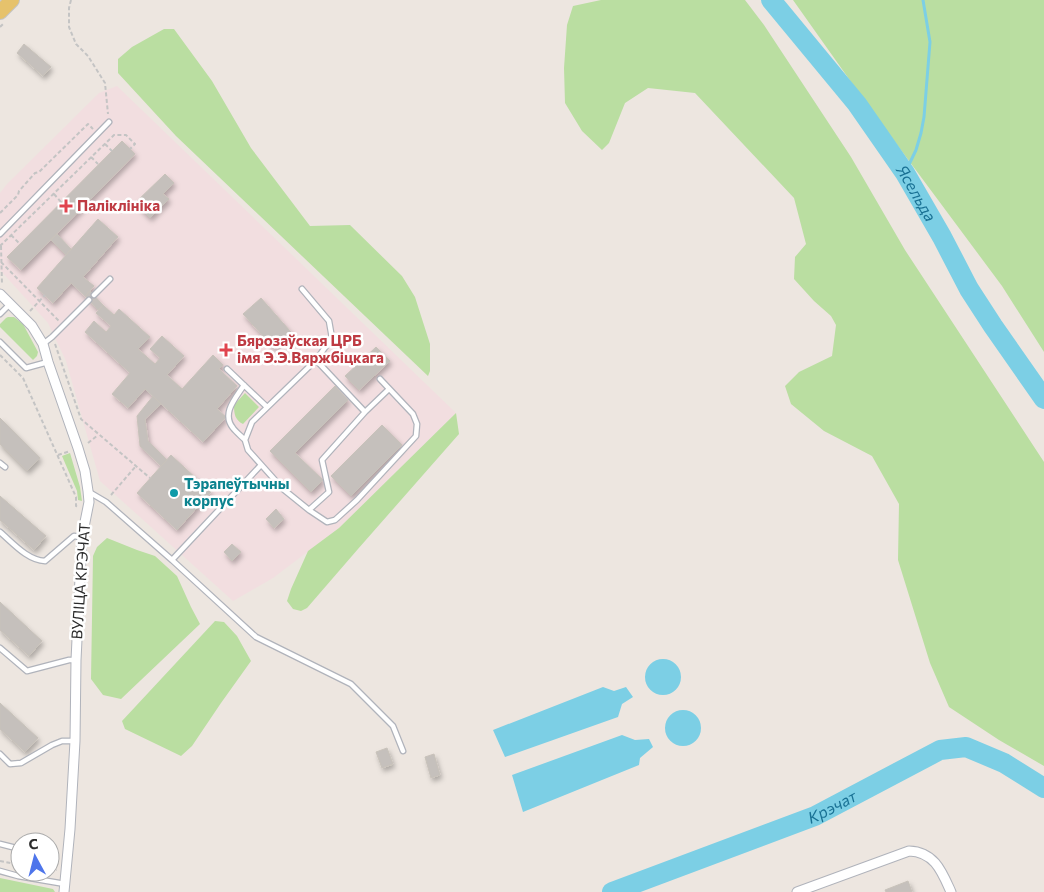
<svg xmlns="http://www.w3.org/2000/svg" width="1044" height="892" font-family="Commissioner,sans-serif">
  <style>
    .medical { fill: #f2dee0 }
    .green { fill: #badea1 }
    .water { fill: #7ccfe5 }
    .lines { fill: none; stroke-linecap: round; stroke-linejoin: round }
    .stream { stroke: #7ccfe5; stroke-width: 3 }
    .river { stroke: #7ccfe5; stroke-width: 20 }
    .building { fill: #c5c0bc; stroke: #c8c2ba; filter: url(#shadow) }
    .service-casing { stroke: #b0b3bb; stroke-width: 7 }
    .minor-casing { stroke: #b0b3bb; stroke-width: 11 }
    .primary-casing { stroke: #c4c4c4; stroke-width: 16 }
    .path { stroke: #c4c4c4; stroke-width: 2; stroke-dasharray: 4 2.5; stroke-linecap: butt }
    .service { stroke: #fff; stroke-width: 4.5 }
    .minor { stroke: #fff; stroke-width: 9 }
    .primary { stroke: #e6c26c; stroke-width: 14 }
    .health-dot { fill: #e0444e; stroke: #fff; stroke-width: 2 }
    .culture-dot { fill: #0f9aa8; stroke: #fff; stroke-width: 2 }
    .labels { text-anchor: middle; stroke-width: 5; stroke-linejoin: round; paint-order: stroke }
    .health-label { font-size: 15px; font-weight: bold; fill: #be3a42; stroke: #fff; text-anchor: start }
    .culture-label { font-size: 15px; font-weight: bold; fill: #0d838f; stroke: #fff; text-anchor: start }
    .street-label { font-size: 15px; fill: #2c2c2c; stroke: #fff }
    .water-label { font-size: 16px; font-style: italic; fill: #197194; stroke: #fff }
  </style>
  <defs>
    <filter id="shadow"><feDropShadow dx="2" dy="3.5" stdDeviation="2.5" flood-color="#0004"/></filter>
  </defs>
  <rect width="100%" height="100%" fill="#ede6e0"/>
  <path class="medical" d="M117,86l339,327 -117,115 -66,50 -40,23 -133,-120 -34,-120 -18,-38 -48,-53v-77l7,-9 92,-91z"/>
  <path class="green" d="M601,0h144l19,25 87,132 54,93 139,212v304l-45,-26 -50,-33 -19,-44 -32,-103 1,-56 -27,-48 -48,-25 -33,-27 -6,-18 14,-14 33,-16 4,-31 -5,-9 -17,-15 -20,-22 1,-22 11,-13 -12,-46 -99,-105 -47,-5 -23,15 -16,40 -7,7 -20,-19 -17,-28 -1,-35 3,-43 6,-19z
    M793,0h251v352l-42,-66 -136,-183z
    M164,29h10l38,52 39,67 59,78 40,-1 52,51 13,21 15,47v27l-2,5 -252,-240 -58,-63v-14l14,-12z
    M8,317h6l9,7 15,28 -1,4 -4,4 -33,-33v-3l6,-6z
    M245,393l14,14 -16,17c-8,-4 -9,-10 -9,-19z
    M456,413l3,21 -101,115 -51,59 -6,3 -8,-2 -6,-8 4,-12 17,-38 31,-23z
    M70,453l10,34 2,14 -4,-1 -1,-9 -15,-35z
    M107,538l30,12 18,6 22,20 14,31 9,17 -79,75 -18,-4 -12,-16 2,-123 4,-9z
    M215,621l9,1 13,14 14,25 -30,42 -29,43 -11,10 -56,-27 -3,-8z
    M0,878l53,11 2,3h-55z"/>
  <path class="water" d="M645 677a18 18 0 1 1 36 0a18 18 0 1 1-36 0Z
    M603,687l11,4 12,-4 7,10 -11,7 -4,13 -113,40 -12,-27z
    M665 728a18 18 0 1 1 36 0a18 18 0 1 1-36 0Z
    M622,735l13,5 14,-1 4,8 -13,11 -1,7 -116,47 -11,-37z"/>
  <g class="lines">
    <path class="stream" d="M905,173l11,-23 5,-17 3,-16 6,-75 -7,-42"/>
    <g class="river">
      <path id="s1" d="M771,0l86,104 48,69 37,64 27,52 24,37 51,73"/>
      <path id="s2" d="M612,892l203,-76 125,-66 26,-3 38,16 40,25"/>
    </g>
  </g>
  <path class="building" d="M24,44l27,23 -8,9 -26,-23z
    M122,141l13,13 -114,116 -14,-13z
    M165,174l9,9 -11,11 6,5 -19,19 -15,-15z
    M98,219l20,18 -35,40 11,9 -9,10 -14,-13 -18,20 -16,-15z
    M57,234l14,15 -5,6 -15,-15z
    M90,291l13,14 -5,5 -13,-14z
    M261,298l30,34 -17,16 -31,-34z
    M103,305l11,10 5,-6 31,28 -12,12 17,15 5,-6 -10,-9 12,-13 22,20 -17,19 15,14 31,-34 10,10 -4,4 18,17 -20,23 9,8 -23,25 -58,-53 -17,19 -16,-14 18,-21 -45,-41 9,-11 12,11 5,-6 -15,-13z
    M376,347l14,14 -31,29 -14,-14z
    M335,386l13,14 -53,53 28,27 -12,12 -41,-41z
    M153,396l8,8 -16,15 3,22 19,19 -6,6 -21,-20 -3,-30z
    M0,418l40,40 -13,13 -27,-27z
    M382,425l20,20 -51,51 -20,-20z
    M171,455l40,37 -34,38 -40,-37z
    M0,496l46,40 -12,14 -34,-30z
    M276,509l8,10 -10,9 -8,-9z
    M232,544l9,8 -9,9 -8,-9z
    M0,602l42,39 -13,15 -29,-26z
    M0,703l38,35 -13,14 -25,-23z
    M387,748l6,16 -11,4 -6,-16z
    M434,754l6,21 -9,3 -6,-21z
    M908,881l4,11h-26l-1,-2z"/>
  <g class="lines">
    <g class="service-casing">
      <path id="service" d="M0,234l109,-112
        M302,289l27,32 3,17 -16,22 -64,62 -7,18 3,10 35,39 26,21 18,12 8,-2 22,-20 59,-64 1,-12 -4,-10 -33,-35
        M94,295l16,-16
        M0,314l10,-10
        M0,342l26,26 22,-6
        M43,344l9,-7 37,-37
        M316,360l49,52 24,-23
        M227,369l40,38
        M244,385c-8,13 -23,28 -11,43 3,4 8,8 12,12
        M0,463l5,4
        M89,492l17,10 66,58 89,-95
        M309,510l20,-18 -7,-32 43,-48
        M0,532c13,11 27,28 45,29l29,-25 7,1
        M172,560l84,77 95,47 42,42 10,25
        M0,648l27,23 42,-11h7
        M0,754l10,10 11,-1 31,-18 10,-4h13
        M0,844l20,5
        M0,871l18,5 47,8"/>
    </g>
    <g class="minor-casing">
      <path id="minor" d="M0,294l32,32 11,18 5,18 30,86 7,23 3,20 1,11 -7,35 -6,123 -1,81 -5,88 -6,63
        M797,892l112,-41c26,1 33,21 42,41"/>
    </g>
    <g class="primary-casing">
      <path id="primary" d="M0,12l12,-12"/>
    </g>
    <path class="path" d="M71,0l-2,8v19l7,17 12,12 17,27 3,31
      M0,27l4,-4
      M105,144l7,7
      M91,157l7,7
      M54,194l7,8
      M0,213l18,-18 1,-4 16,-18 4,-1 49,-48 5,5
      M11,235l9,9
      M0,246l114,-111h12l9,9 -5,5
      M1,246l1,38
      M1,262l58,59
      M30,311l15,-16
      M55,344l26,75 69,59
      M0,355l23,23 53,119v9l3,1
      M88,443l10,-8
      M58,455l12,-4
      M111,495l25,-29
      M0,861l20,4
      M50,870h7"/>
    <use href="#service" class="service"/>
    <use href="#minor" class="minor"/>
    <use href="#primary" class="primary"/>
  </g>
  <g class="health-dot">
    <path d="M63.5 198.5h5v5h5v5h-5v5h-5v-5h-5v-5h5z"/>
    <path d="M223.5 342.5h5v5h5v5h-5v5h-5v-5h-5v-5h5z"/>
  </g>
  <circle class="culture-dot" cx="174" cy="493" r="5"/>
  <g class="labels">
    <g class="health-label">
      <text x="77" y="211">Паліклініка</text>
      <text x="237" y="346">Бярозаўская ЦРБ<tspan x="237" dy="17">імя Э.Э.Вяржбіцкага</tspan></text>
    </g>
    <g class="culture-label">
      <text x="184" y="489">Тэрапеўтычны<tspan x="184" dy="17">корпус</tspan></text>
    </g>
    <g class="street-label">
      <text transform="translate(81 581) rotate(-86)" y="5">ВУЛІЦА КРЭЧАТ</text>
    </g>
    <g class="water-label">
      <text dy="6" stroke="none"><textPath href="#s1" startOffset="242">Ясельда</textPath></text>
      <text dy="6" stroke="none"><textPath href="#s2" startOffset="236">Крэчат</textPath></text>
    </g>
  </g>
  <g transform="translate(35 857) rotate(353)"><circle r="24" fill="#ffffff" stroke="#ababab"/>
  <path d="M0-4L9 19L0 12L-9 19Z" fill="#4e75eb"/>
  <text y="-8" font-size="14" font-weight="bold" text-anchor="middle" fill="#2c2c2c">С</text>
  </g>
</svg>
